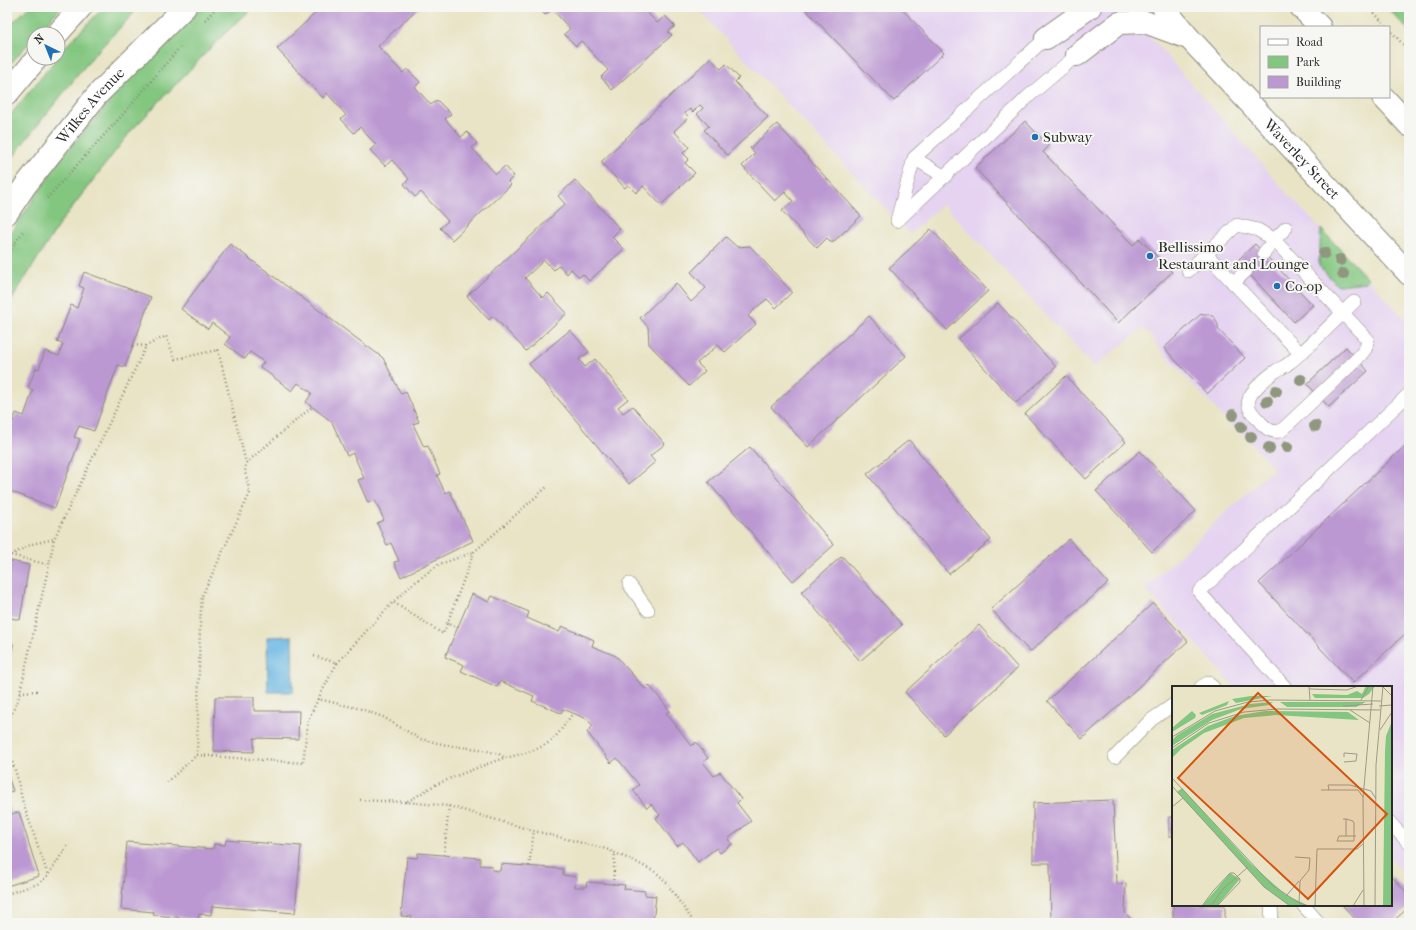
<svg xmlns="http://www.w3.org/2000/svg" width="1416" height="930" font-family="'IM FELL French Canon',serif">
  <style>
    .built { fill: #e5d3f1 }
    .green { fill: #82c67f; stroke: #567855 }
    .water { fill: #67b6e2; stroke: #497086 }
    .building { fill: #bb98d2 }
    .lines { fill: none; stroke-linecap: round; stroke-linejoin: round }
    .lane-casing { stroke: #8a8878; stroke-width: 14 }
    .secondary-casing { stroke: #8a8878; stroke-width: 24 }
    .path { stroke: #8a8878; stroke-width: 2.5; stroke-dasharray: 1 3; stroke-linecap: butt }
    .lane { stroke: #fff; stroke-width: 13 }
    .secondary { stroke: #fff; stroke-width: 22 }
    .tree { fill: #8f987e }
    .poi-dot { fill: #1f6fb2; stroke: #f6f6f2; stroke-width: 1.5 }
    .labels { text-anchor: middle; stroke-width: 4; stroke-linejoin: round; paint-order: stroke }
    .street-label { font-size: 15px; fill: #2b2b2b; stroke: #f6f6f2 }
    .poi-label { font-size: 15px; fill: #2b2b2b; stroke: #f6f6f2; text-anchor: start }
    .inset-road { fill: none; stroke: #9d9a88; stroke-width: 1 }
    .view { fill: #d5540f; fill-opacity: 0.15; stroke: #d5540f; stroke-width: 2 }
    .inset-edge { fill: none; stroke: #2b2b2b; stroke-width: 2 }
  </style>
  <rect width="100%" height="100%" fill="#f6f6f2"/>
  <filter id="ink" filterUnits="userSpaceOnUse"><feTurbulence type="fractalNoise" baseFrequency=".025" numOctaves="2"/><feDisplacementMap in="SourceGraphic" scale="8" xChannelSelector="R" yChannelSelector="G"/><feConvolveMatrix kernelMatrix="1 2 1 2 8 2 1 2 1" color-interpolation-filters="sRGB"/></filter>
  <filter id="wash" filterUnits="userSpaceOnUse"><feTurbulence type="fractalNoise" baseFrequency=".012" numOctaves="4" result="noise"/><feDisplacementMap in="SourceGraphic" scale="16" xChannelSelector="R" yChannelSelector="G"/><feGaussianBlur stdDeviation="0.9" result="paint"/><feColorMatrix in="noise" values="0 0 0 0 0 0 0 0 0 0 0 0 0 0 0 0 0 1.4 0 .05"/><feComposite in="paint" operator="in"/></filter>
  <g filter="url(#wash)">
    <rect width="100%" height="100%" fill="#e9e4c6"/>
    <path class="built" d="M696,7h428l160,183 125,133v556l-18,-20v-172h-156l-90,-99 129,-120 -34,-37 -8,-4 -75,-81 -3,-7 -11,-11 -49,39 -151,-163 -33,30z"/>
    <path class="green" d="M29,7h32l-24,27h-3v3l-27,31v-40z
      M104,7h33l-4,7 -39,41 -70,87 -17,24v-47l50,-61h1l6,-10z
      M204,7h50l-29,26 -94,98 -71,92 -53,84v-68l55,-82 78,-91z
      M1387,7h22v24z
      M1321,229l47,50 -2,3 -27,3 -3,-1 -17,-18v-4z"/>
    <path class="water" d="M292,636l1,56h-25l-1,-55z"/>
    <g id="blocks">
      <path class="building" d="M322,7h97l-41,39 25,27 4,-4 13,13 -5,5 16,18 6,-5 14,14 -6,5 16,18 6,-5 10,11 -5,5 24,26 9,-8 9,10 -6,6 3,3 -59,55 -12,-12 8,-7 -27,-29 -6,5 -11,-13 5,-5 -17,-19 -7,6 -15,-16 6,-5 -16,-18 -6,6 -13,-14 5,-4 -19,-22 -4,5 -46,-49z
        M538,7h104l15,16 8,-7 10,10 -7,6 4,3 -60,55 -11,-13 7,-7 -27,-29 -5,5 -12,-12 6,-5 -18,-20 -7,6z
        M803,7h97l44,46 -50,48z
        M710,58l11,11 5,-5 13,14 -4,4 33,35 -41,38 -23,-25 5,-4 -12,-12 6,-6 -3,-3 -7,7 -3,-3 -5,4 4,4 -15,14 15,16 -6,6 6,6 -4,4 10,10 -34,32 -18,-19 -7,7 -8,-8 -3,3 -24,-26z
        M1025,121l24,25 -6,6 90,93 7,-6 32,33 -54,51 -143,-155z
        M777,124l84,92 -29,27 -5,-5 -10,10 -35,-37 11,-10 -8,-9 -10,9 -33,-35 13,-13 -5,-5z
        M575,180l45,49 -8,8 12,12 -35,32 -6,-7 -4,3 -8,-8 -4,5 -8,-9 -5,5 -10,-10 -19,18 18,20 5,-5 19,20 -41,38 -33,-35 -4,4 -22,-24 98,-92 -7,-8z
        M931,229l57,62 -41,39 -58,-62z
        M726,237l11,10 13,-1 42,46 -16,16 -9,-9 -10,8 -9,9 8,8 -31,28 -7,-7 -21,18 8,8 -16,15 -40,-42 -1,-17 -8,-9 36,-35 15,19 15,-14 -15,-16z
        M230,244l153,114 18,36 5,-2 13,30 -6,2 11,23 4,-1 12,28 -3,1 8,18 5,-2 23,50 -72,36 -7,-15 5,-1 -8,-18 -4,2 -10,-22 7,-3 -9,-20 -7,3 -10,-23 6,-2 -11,-25 -6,3 -15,-34 -26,-20 6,-9 -14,-10 -6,8 -32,-24 4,-5 -14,-10 -5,7 -20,-15 5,-7 -18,-14 -4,6 -27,-20z
        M1255,244l58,61 -19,17 -57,-61z
        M84,272l67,25 -26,70 -7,-2 -24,66 -15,-5 -5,11 6,2 -25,69 -48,-18v-52l9,-25 8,3 9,-26 -5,-2 8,-20 3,1 6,-18 14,5 4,-12 -6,-2 14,-37 6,3 7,-20 -5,-2z
        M998,303l58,64 -40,36 -58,-64z
        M1202,313l1,1h6l6,4 3,7v4l27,29 -38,36 -43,-46z
        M869,316l37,40 -98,91 -37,-40z
        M570,330l19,22 -10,7 6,8 10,-8 33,40 -10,8 5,6 10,-7 32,38 -15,12 5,6 -26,22 -100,-120z
        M1346,347l22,24 -39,36 -22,-23z
        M1066,376l60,66 -40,37 -61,-65z
        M909,440l82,100 -42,34 -82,-100z
        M1409,442v188l-56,53 -94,-100z
        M750,447l84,98 -41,36 -85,-99z
        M1140,451l56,60 -44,41 -56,-61z
        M1069,539l39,44 -78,69 -39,-43z
        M842,556l60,69 -42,36 -59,-69z
        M7,560l22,5 -9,55 -9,-2 -3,15z
        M472,594l17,8 3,-6 37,16 -2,6 32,14 3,-6 32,14 -2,6 24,10 29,33 4,-4 21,26 -4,2 26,33 4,-4 12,16 -5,4 11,14 6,-4 21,27 -4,4 14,18 -23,18 4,5 -12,9 -4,-5 -18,14 -15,-20 -6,4 -21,-28 4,-3 -9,-11 -4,4 -14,-18 6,-5 -22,-27 -6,5 -24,-31 6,-6 -6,-7 -24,-10 -2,4 -29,-12 2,-5 -34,-15 -3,6 -36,-16 3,-6 -19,-8z
        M1153,603l35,38 -106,98 -35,-38z
        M979,625l39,43 -74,67 -39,-43z
        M7,643l6,1 -5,24h-1z
        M215,697h39v14h45l-1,28 -44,-1v14l-40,-1z
        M7,773l6,18 -6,2z
        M1113,800l4,84 9,-1 -1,30 10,10h-84l-1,-60h-17v-60z
        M7,802l4,12 8,-2 20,64 -32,10z
        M1169,817h4v19h-4z
        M226,840l75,6 -6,67 -83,-7 -1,9 -12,-1 -1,5 -45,-4 1,-3 -33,-3 6,-67 86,7 1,-5 11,1z
        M418,853l62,5v7l12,1v4l8,1 1,-7 62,5v6l13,2 -1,10h11l1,-5 38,3 -1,4 21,2v4l11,1 -3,27h-241v-6l-11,-1 6,-59 10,1z
        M1391,876l18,19v12l-18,16h-32l-17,-18h49z
        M1173,905h52v18h-52z"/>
    </g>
  </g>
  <g filter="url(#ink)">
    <use href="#blocks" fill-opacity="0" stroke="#8a8878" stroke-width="1"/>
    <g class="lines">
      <g class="lane-casing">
        <path id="lane" d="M945,177l-31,-19 132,-120
          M897,220l17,-62
          M897,221l133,-126 47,-40
          M1264,253l10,-13 12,-12
          M1206,254l31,-29 21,5 16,10 94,100c0,8 -6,13 -11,19l-76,72c-9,2 -14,-2 -20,-8 -6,-7 -15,-14 -12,-24 2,-8 19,-23 27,-28 4,-3 9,-4 13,-8 23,-18 43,-40 65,-61
          M1188,271l18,-17 94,99
          M1233,283l13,-12
          M629,584l19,26
          M1201,687l7,-4 5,4
          M1285,687l-86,-95 210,-198
          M1115,757l36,-37 22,-15
          M1391,824l18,19
          M1271,905l1,18
          M1303,905l16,18"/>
      </g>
      <g class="secondary-casing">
        <g id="secondary">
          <path id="s1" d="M1163,7l27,32 219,235"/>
          <path d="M1301,7l19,20"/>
          <path d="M57,34l24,-27"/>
          <path d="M1046,38l44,-31"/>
          <path d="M1077,55l42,-32 26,-1 43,16"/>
          <path d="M7,94l30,-36"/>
          <path d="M1383,97l26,28"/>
          <path id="s2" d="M7,213l18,-27 72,-91 88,-88"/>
        </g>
      </g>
      <path class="path" d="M1369,7l18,20
        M205,20l12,-13
        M1389,29l20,22
        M47,198l79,-87 54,-64
        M7,256l16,-25
        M133,345l13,1 20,-10 9,23 43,-9 28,113
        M7,554l42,11
        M11,555l21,-11 22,-5
        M447,624l-4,10 -50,-32 21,-19 24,-18 36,-13
        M458,627l-11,-3 27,-72 74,-66
        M314,656l23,7 56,-61
        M337,663l-19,36 43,10 22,8 37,22 31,7 28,3 20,5 6,4c14,-3 39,-9 49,-20 7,-7 13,-17 19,-25
        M37,691l-17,1 29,-127 5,-26 92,-193
        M7,728c2,-13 11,-23 13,-36
        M7,747l9,26 7,30 25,72 20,-30
        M197,755l106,8 5,-43 10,-21
        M167,782l30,-27 3,-131 2,-28 48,-103 -5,-21 1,-9 66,-56
        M360,800l45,2
        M449,806l85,25 72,18 30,13 21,11 12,12
        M444,855l5,-49 -44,-4c11,-4 20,-12 30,-17 23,-10 46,-19 69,-27
        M529,866l5,-35
        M613,884l2,-31
        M670,888l23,33
        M7,894l33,-11 8,-8"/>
      <use href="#lane" class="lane"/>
      <use href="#secondary" class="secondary"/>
    </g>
    <g class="tree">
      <circle cx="1324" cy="253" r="6"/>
      <circle cx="1340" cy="260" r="6"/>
      <circle cx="1343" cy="274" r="6"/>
      <circle cx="1301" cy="380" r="6"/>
      <circle cx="1276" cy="391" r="6"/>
      <circle cx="1267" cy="401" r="6"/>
      <circle cx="1233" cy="415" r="6"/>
      <circle cx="1315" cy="426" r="6"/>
      <circle cx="1241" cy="427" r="6"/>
      <circle cx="1251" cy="437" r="6"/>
      <circle cx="1287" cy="447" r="6"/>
      <circle cx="1269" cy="448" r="6"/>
    </g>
  </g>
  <g class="poi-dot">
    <circle cx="1035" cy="137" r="4"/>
    <circle cx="1150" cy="256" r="4"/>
    <circle cx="1277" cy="286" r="4"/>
  </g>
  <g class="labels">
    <g class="street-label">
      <text dy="5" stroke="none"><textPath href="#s2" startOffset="136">Wilkes Avenue</textPath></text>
      <text dy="5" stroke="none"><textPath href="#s1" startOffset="206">Waverley Street</textPath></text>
    </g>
    <g class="poi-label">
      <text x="1043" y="142">Subway</text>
      <text x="1158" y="252">Bellissimo<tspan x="1158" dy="17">Restaurant and Lounge</tspan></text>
      <text x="1285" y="291">Co-op</text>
    </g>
  </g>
  <g transform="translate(1172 686)">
    <rect width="220" height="220" fill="#e9e4c6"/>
    <path d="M194,0h9l-6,8 -6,4h-48l-3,-4 35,1 10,-4 5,3zM79,10h21l-36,7 -4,-4zM57,15l-2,4 -25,10 -3,-2zM101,16l-4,3 -28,4 -29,11 -40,26v-6l5,-5 35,-21 38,-10zM108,16h86l-10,5h-69zM20,25l4,4 -1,3 -23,14v-4zM93,25l83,1 11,8 -83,-5 -32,3 -40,15 -23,16 -9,9v-8l36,-24 27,-10zM220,35v185h-9l2,-155 1,-15zM10,102l69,76 35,31 23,11h-19l-26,-19 -87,-95zM58,187l10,6 -23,27h-15z" fill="#82c67f"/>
    <path class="inset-road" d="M137,0l1,14M211,1l9,9M138,3l37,1 11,-4M189,14l8,-14M171,20l30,-2M207,20l13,-1M178,24l20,13M208,44l12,-18M0,51l43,-26 33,-9 22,-2 111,1M0,62l37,-25 35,-11 33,-3 103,1M172,71v-4l13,1 -1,7 -12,1M0,92l100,107 27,18 10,3M178,99l21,6 5,8M0,100l92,101 26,19M149,104h30M157,104l-1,-5h22M179,104h7l5,7M0,121l11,-9M171,133h3v17M174,133l7,2 1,2v18h-17l2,-5h17M123,171l15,1 -1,12 -9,11 -1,22M114,210l13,-15M30,220l11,-15 17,-18h4l6,6v3l-23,24M39,220l12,-17 25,-22M143,220l2,-57h40l6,-5M181,220l10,-16M192,220l-1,-108 10,-112M203,220l1,-141 7,-79"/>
    <path class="view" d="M86,7l129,121 -79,85 -130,-121z"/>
    <rect width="220" height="220" class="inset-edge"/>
  </g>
  <rect width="1416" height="930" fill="none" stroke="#f6f6f2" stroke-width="24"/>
  <rect x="1260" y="26" width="130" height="72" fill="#f6f6f2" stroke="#a5a5a2"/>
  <rect x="1268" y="39" width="20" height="6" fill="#ffffff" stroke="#a5a5a2"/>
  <text x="1296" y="46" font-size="12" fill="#2b2b2b">Road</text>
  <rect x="1268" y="56" width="20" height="12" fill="#82c67f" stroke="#a5a5a2"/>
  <text x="1296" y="66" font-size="12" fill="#2b2b2b">Park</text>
  <rect x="1268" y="76" width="20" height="12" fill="#bb98d2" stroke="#a5a5a2"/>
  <text x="1296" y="86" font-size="12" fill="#2b2b2b">Building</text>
  <g transform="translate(46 46) rotate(317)"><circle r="19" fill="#f6f6f2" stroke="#a5a5a2"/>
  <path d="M0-3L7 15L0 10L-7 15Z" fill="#1f6fb2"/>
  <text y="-6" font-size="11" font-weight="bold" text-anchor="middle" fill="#2b2b2b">N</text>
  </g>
</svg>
